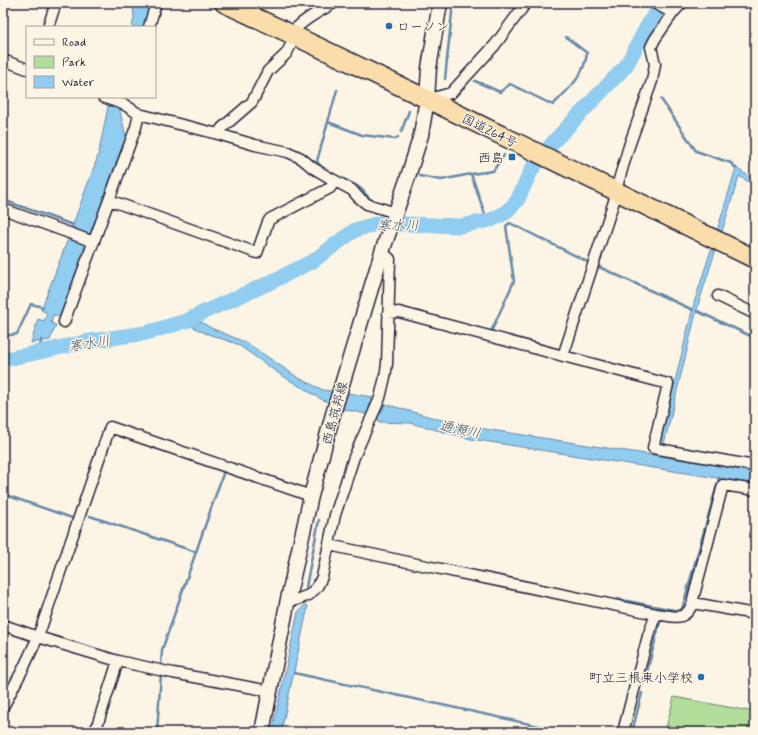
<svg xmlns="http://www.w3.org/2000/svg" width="758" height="735" font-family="Mynerve,'Klee One',sans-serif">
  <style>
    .green { fill: #b3dd9a; stroke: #6a806a }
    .water { fill: #91ccf1; stroke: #6588a8 }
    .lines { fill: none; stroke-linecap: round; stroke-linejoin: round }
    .stream { stroke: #6588a8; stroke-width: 2.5 }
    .river { stroke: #91ccf1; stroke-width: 15 }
    .street-casing { stroke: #22223b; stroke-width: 13 }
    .secondary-casing { stroke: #22223b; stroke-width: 17 }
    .highway-casing { stroke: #22223b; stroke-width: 21 }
    .street { stroke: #fcf5e5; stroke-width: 10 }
    .secondary { stroke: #fcf5e5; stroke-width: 14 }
    .highway { stroke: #faddab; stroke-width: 18 }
    .poi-dot { fill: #1f6fb2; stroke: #fcf5e5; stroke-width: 1.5 }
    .labels { text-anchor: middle; stroke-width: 3; stroke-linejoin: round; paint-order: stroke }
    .poi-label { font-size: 13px; fill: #22223b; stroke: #fcf5e5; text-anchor: end }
    .street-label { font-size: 13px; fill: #22223b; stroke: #fcf5e5 }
    .water-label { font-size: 14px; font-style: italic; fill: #435572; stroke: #fcf5e5 }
  </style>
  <rect width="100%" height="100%" fill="#fcf5e5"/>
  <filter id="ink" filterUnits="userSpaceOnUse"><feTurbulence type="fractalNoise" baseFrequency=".025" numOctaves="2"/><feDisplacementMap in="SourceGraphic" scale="8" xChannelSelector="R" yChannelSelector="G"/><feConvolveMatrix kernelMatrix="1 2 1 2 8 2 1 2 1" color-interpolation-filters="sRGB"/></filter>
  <g filter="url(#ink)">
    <path class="green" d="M674,697l81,15v20h-90z"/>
    <path class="water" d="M136,3h14l-7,24h-11l2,-9 -1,-11z
      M110,97h12l-2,4 -1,6 7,29 -36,98 -6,-2 -4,11 6,2 -26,72 -7,-2 -2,8 5,2 -6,15 -19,3 7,-24 6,2 3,-8 -6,-3 27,-71 6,2 4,-11 -6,-3 26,-71z
      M736,168l19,12v6l-16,-10 -18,59 -5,-1z
      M712,247l4,2 -18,56 -34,139 -4,-1 34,-140z
      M201,322l10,6 36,15 50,34 26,13 25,3 24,4 -3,11 12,6 4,-10 74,21 296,46v13l-284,-45 -61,-16 -31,-1v-2l-13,-6 -23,-5 -22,-10 -40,-24 -44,-31 -32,-11 -14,-7z
      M305,605l3,1 -27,126h-9l26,-120z"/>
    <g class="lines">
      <path class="stream" d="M122,3l11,4
        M445,79l8,-76
        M475,81l25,11 10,-8 43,21c16,-17 31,-28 34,-52l-21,-16
        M337,90l-20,71c7,13 31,18 43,27 4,3 6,7 9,10
        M661,99l35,52 35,12 5,5
        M328,122l34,13 33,4 3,-2
        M401,132l8,-21
        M420,176l21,4 30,-6
        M3,200l70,25
        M491,220l-5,-3 -15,-43 22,-3 11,-16
        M597,266l96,44
        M697,311l58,27
        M490,334l24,-53 -8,-55 4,-3 80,40
        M3,336l14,-2 14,-30 12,3
        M38,352l4,-13
        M3,494l69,24
        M90,516l106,36
        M306,587l13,-67
        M617,599l62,12 3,-2 37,-131
        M161,665l1,-15 62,-179
        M294,673l273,59
        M644,683l16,-61
        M157,732l4,-58
        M632,732l10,-39"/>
      <path class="river" d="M3,358h9l78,-17 56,-8 40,-12 18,-9 65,-29 44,-22 42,-31 24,-7 81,3 31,-6 14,-7 12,-12 15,-32 23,-29 71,-74 24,-45 13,-18"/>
      <g class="street-casing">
        <path id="street" d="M654,3l19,10
          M48,27l8,-24
          M149,27l7,-24
          M3,60l24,9
          M103,97l22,8 14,9 79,20 37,11 33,7 13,6 12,10 17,10 22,12 6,7 9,7 29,9
          M429,99l22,-6 44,-48 31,-42
          M218,134l4,-6 30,-26 16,-31 18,-17 6,-11 -1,-9c11,-14 28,-22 43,-31
          M109,200l148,53 11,-31 2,-3 60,-31 5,-7
          M3,209l91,33
          M718,296l37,18
          M388,313l11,-1 269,72 -15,64 102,18
          M64,322l72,-195 3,-13
          M563,356l54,-164 1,-9 11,-37 23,-65 3,-17 -4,-17 4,-8 18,-26 9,-10
          M329,545l88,19 239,50c18,2 28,9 37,-11l62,11
          M288,599l8,1 13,-5 8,-8 5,-10 13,-62 19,-58 26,-59 5,-21 2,-13 3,-105 -8,-7
          M693,603v-4l30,-114 32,5
          M3,625l35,12 72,-210 201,69
          M3,707l21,-40 14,-30 80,24 55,12 97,18
          M95,732l23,-71
          M623,732l25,-96 8,-22"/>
      </g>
      <g class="secondary-casing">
        <path id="secondary" d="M262,732l26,-133 23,-103 22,-82 49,-162 25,-72 14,-45 6,-36 2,-31 11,-65"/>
      </g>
      <g class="highway-casing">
        <path id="highway" d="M224,3l67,31 136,65 328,160"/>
      </g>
      <use href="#street" class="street"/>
      <use href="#secondary" class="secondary"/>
      <use href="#highway" class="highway"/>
    </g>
  </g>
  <g class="poi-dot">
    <circle cx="389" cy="26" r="4"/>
    <rect x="508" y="153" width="8" height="8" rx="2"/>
    <circle cx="701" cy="677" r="4"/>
  </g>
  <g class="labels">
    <g class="poi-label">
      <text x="397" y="31" text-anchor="start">ローソン</text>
      <text x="504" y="162">西島</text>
      <text x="693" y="682">町立三根東小学校</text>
    </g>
    <g class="street-label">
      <text transform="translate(490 130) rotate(26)" y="5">国道264号</text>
      <text transform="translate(334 413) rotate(-75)" y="5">西島筑邦線</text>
    </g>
    <g class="water-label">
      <text transform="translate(398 225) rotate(-1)" y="5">寒水川</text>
      <text transform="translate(89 343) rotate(-10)" y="5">寒水川</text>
      <text transform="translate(460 429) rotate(12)" y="5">通瀬川</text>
    </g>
  </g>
  <rect width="758" height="735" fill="none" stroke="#fcf5e5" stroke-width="16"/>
  <rect x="8" y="8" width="742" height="719" fill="none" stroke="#22223b" stroke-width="1.5" filter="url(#ink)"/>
  <rect x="26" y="26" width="130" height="72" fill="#fcf5e5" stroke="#a5a1a1"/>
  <rect x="34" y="39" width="20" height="6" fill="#fcf5e5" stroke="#a5a1a1"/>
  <text x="62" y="46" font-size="12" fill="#22223b">Road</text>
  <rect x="34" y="56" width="20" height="12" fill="#b3dd9a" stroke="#a5a1a1"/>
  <text x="62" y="66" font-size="12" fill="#22223b">Park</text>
  <rect x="34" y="76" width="20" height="12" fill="#91ccf1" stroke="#a5a1a1"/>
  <text x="62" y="86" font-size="12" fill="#22223b">Water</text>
</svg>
